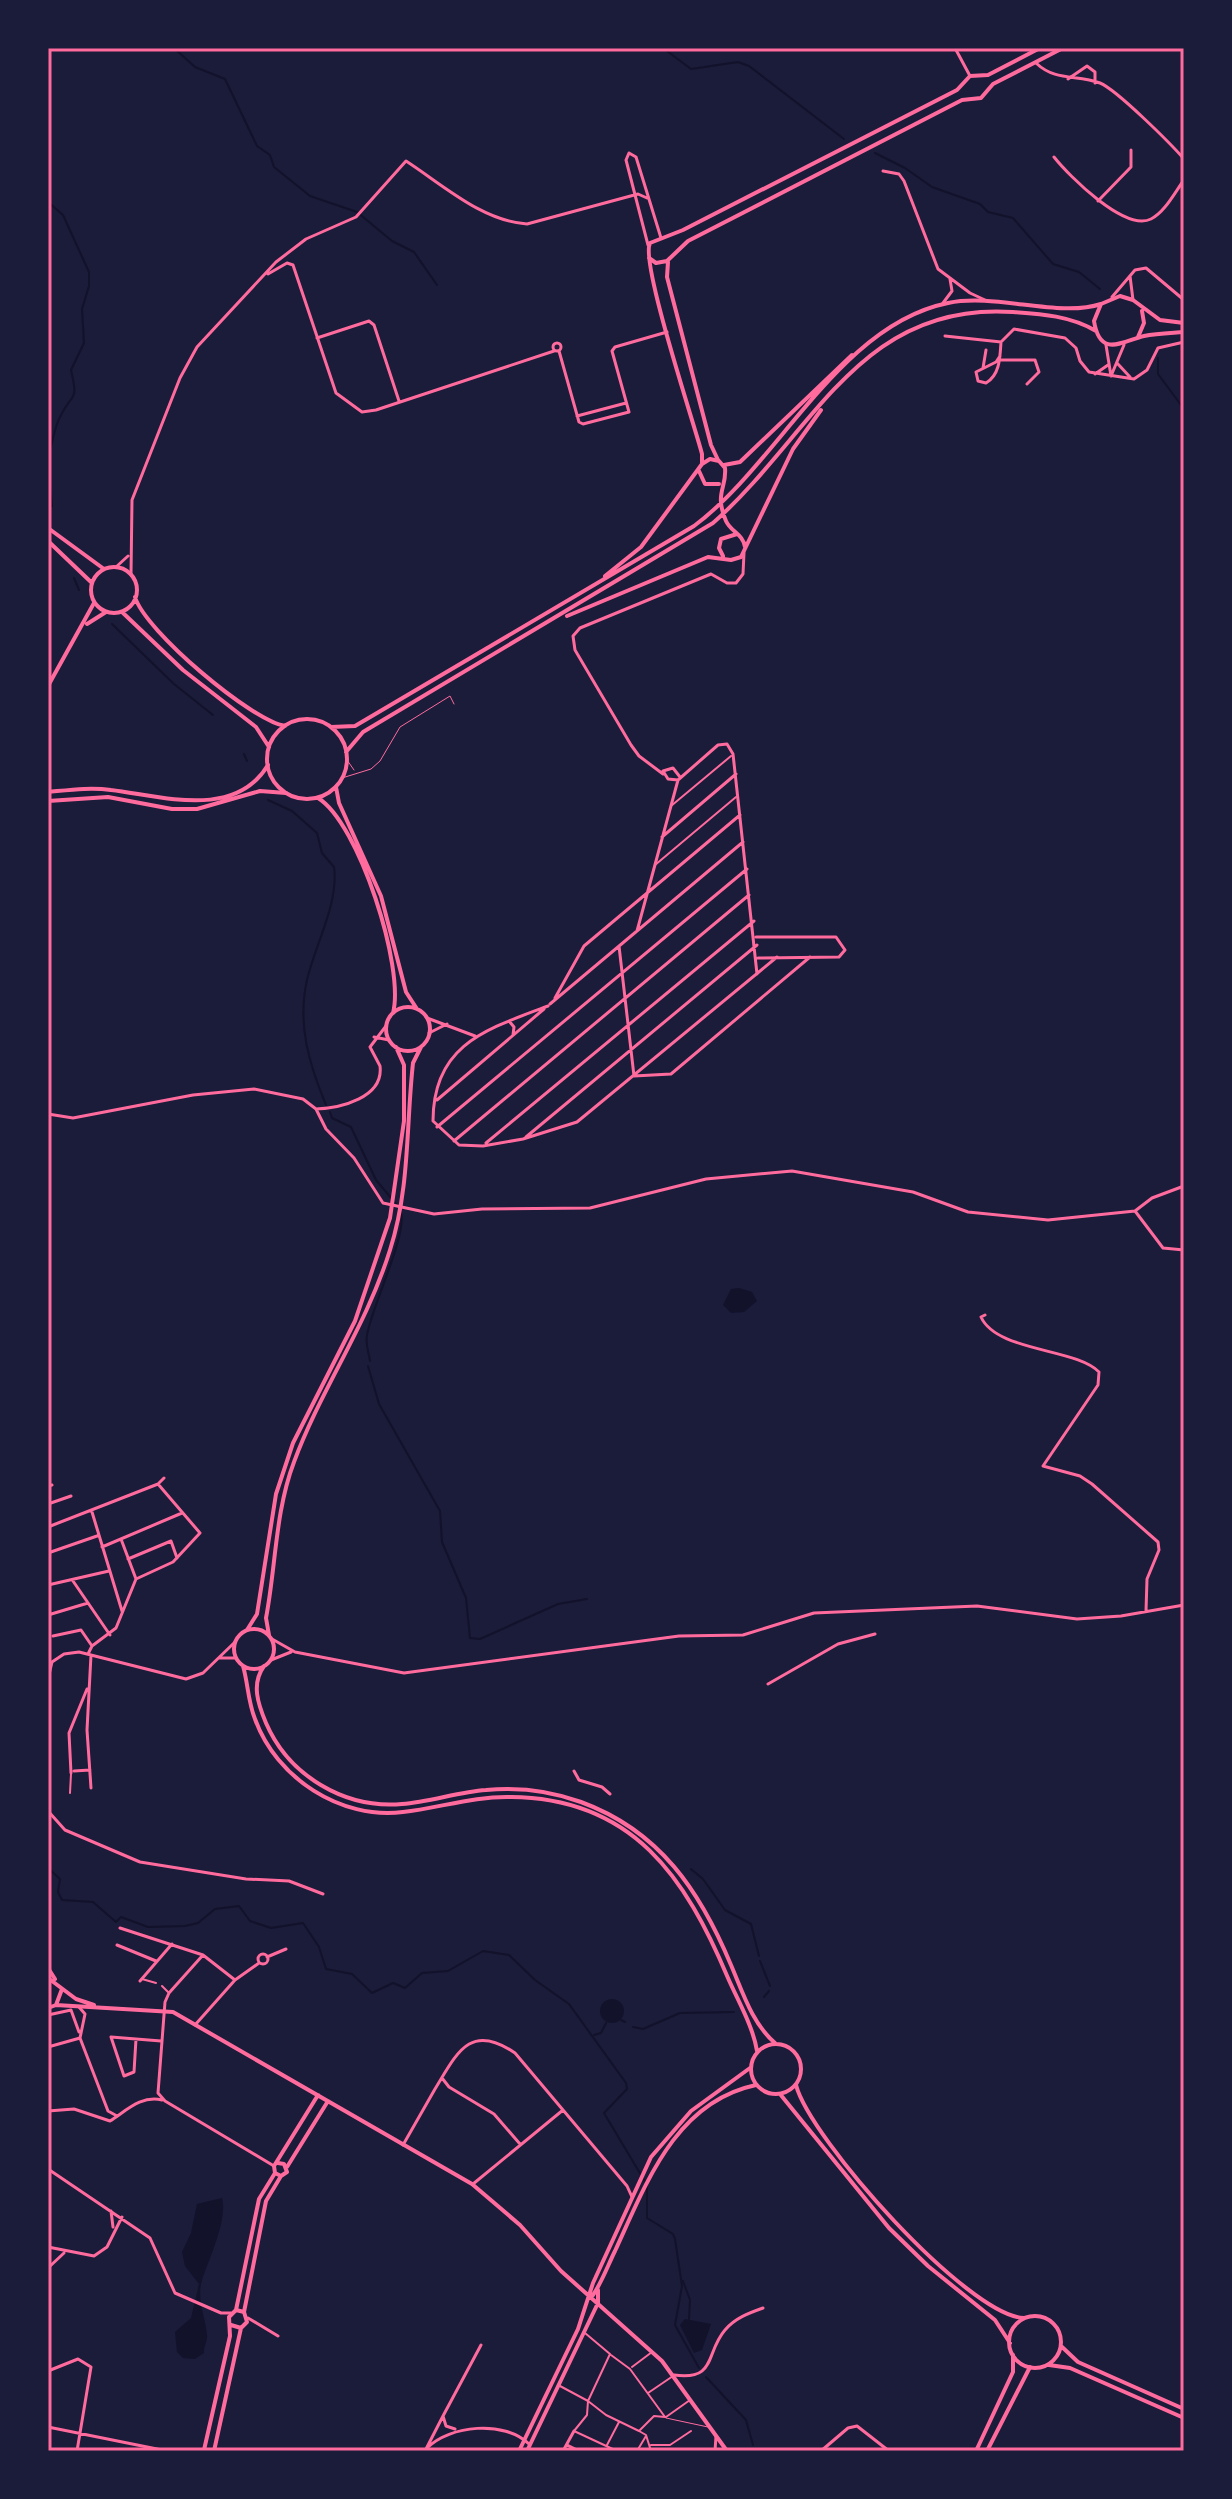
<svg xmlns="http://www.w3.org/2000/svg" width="1232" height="2499" font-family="Raleway,sans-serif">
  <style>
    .water { fill: #12122b }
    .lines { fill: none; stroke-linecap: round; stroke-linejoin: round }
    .stream { stroke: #12122b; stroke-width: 2 }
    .service { stroke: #ff6b9d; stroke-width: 1 }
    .pedestrian { stroke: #ff6b9d; stroke-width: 2 }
    .minor { stroke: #ff6b9d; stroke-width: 3 }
    .secondary { stroke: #ff6b9d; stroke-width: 4 }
    .primary { stroke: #ff6b9d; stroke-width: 4 }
    .trunk { stroke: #ff6b9d; stroke-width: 4 }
    .neatline { fill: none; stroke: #ff6b9d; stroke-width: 3 }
  </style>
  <rect width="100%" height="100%" fill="#1b1b3a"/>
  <path class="water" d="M739,1288l13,4 5,9 -13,11 -13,1 -8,-8 8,-16z
    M600 2011a12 12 0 1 1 24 0a12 12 0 1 1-24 0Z
    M222,2198c6,21 -13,61 -20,82 -6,18 4,39 5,55 1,6 -4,12 -3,18l-9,6 -12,-1 -6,-6 -2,-20 16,-14 8,-34 -14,-18 -3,-14 9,-19 6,-29z
    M685,2319l26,5 -9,26 -8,3 -14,-28z"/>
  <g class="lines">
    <path class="stream" d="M174,48l21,19 30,12 32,67 13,9 4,12 36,29 47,16 35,29 22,11 23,33
      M663,48l28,21 47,-7 11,4 95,73
      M875,153l30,15 27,19 48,17 8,8 25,6 40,46 26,8 21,17
      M48,202l15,13 26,57v14l-7,23 2,34 -13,27c8,34 1,21 -11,47 -6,11 -7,26 -12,38
      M1158,358v16l26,35
      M48,468l4,38
      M74,578l5,12
      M112,624l62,60 39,31
      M244,754l3,7
      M268,800l24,11 25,22 5,20 12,14c5,36 -19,78 -27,113 -10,44 2,84 19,125
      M330,1112l2,6 19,9 25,53 21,25
      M370,1361c-1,-8 -5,-17 -3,-26 5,-29 40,-100 34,-122
      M368,1366l11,38 61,107 2,31 24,56 4,40 10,1 78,-35 29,-5
      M48,1868l12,11 -2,13 4,8 31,2 23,20 5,-5 27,10 37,-1 13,-3 17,-14 24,-3 11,15 21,7 32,-5 16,24 7,22 26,5 20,19 21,-10 12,5 17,-15 26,-2 35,-20 26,4 26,25 34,24 57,79 1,6 -23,24 43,72v33l26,16 2,5 7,47 -7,39 24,43
      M691,1869l12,10 22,31 26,14 8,32
      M760,1961l10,25
      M764,1997l5,-6
      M621,2020l4,2
      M633,2027l10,2 37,-16 54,-1
      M594,2035l7,-2 5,-10
      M683,2281l7,19 -1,19
      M706,2377l40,43 7,25"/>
    <path class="service" d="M347,760l7,10
      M342,778l29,-9 9,-8 20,-34 50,-31 4,8
      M666,2418l42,9"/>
    <path class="pedestrian" d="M671,806l60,-50
      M655,865l81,-68
      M70,1793l1,-19
      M142,1979l14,4
      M162,1986l6,6
      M585,2333l25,21 -22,47 18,14 33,16
      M611,2355l19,14 35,48 -11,-1 -15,15 7,4 5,16
      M632,2367l20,-15
      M560,2386l28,15 -1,14 -13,16 43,20
      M648,2393l25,-17
      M666,2417l24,-17
      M607,2445l12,-23
      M651,2445h19l21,-14
      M637,2451l9,-15"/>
    <path class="minor" d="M955,48l15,28
      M1036,63c20,19 41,11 64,20 17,7 71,61 84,76
      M1068,79l19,-13 8,6v11
      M1054,157c15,19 71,75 97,62 14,-7 24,-27 33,-39
      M883,171l16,3 5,7 34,88 32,24 15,7
      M1098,201l33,-34v-17
      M648,245l-22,-85 3,-7 7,4 25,81
      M268,274l19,-11 6,2 43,128 26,19 14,-2 178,-59
      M1130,276l3,24
      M1112,297l23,-27 11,-2 38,32
      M943,303l9,-12 -2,-12
      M945,336l56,6
      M317,338l52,-17 5,4 25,76
      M553 347a4 4 0 1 1 8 0a4 4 0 1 1-8 0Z
      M1106,345l5,31
      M559,351l20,71 4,2 46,-12 -17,-61 3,-4 52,-15
      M1000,356l-4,6 -20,10 2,9 8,2c14,-8 14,-26 15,-41l13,-13 51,9 11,10 4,13 9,11 45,7 13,-9 11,-22 26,-6
      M999,360h36l4,12 -12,12
      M1117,363l13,14
      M983,368l3,-18
      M1095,374l13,-9
      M1111,376l13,-31
      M577,416l49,-13
      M116,567l12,-11
      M131,575l1,-75 48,-122 17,-31 79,-85 30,-23 50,-22 50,-56c37,24 76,60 121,63l111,-30 9,4
      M663,774l-24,-18 -8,-11 -56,-95 -2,-14 7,-8 131,-54 16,9h9l7,-9 1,-21
      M678,780l-10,-1 -5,-8 10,-3 7,9
      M662,837l74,-63
      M637,931l41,-151 40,-35 9,-1 6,10 24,220
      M756,937h80l9,13 -6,7 -81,1
      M619,946l15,130 37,-2 139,-117
      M555,998l29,-52 156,-131
      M550,1004l193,-162
      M548,1006c-61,23 -115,38 -115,115l26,24 24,1 40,-7 54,-17 200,-165
      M427,1018l48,18
      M509,1021l5,6 -1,8
      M429,1033l18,-9
      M374,1037l15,3
      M437,1100l107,-91
      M316,1109c24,-1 68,-11 64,-43l-10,-19 16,-21
      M48,1114l25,4 120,-23 61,-6 49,10 13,10 10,20 28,29 29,45 51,11 48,-5 108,-1 116,-29 86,-8 121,21 55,20 80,8 87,-9 17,-13 32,-12
      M437,1127l310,-258
      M526,1137l231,-192
      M454,1141l295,-246
      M486,1143l268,-222
      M1135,1211l28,37 21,2
      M985,1315l-4,2c16,35 95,31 118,55l-1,13 -55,81 37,10 12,8 66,58 1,8 -12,29 -1,32
      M48,1486l4,-1
      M48,1504l23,-8
      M92,1512l30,99
      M48,1527l110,-43 6,-6
      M121,1539l15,40
      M102,1547l80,-34
      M48,1553l49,-17
      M128,1559l43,-18 6,17
      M73,1581l37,54
      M48,1585l61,-14
      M48,1615l40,-12
      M53,1636l28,-6 11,16
      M272,1639l23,13 109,21 275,-37 64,-1 71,-22 163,-7 100,13 44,-3 63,-11
      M88,1654l4,-8 24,-18 20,-49 37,-17 27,-29 -42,-49
      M220,1658h16
      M271,1660l20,-8
      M52,1662l12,-8 15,-2 107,27 17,-6 32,-31
      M48,1679l4,-17
      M768,1684l70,-40 37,-10
      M74,1771l16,-1
      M574,1771l5,9 23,7 8,7
      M71,1773l-2,-40 18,-44
      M91,1788l-4,-58 4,-75
      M48,1789v8
      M48,1811l17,19 75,32 106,17 43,2 34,13
      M120,1928l83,27 32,25
      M117,1945l39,16
      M258 1959a5 5 0 1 1 10 0a5 5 0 1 1-10 0Z
      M203,1955l-34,38 -4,9 -7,91 7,8 109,65
      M267,1957l19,-8
      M140,1981l32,-37
      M79,2007l6,7 -5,24 28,73 9,5
      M48,2015l23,-5 8,22
      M195,2025l40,-45 24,-17
      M136,2039l-2,33 -10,4 -13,-39 50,4
      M48,2047l32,-9
      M442,2078l7,9 45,27 26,30
      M48,2111l26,-2 36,12c16,-10 31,-26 52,-21
      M403,2145c11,-19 21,-37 32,-56 22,-36 35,-67 80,-36l112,133 5,11
      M48,2169l102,69 25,55 46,20h10
      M473,2184l90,-74
      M111,2211l2,16
      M48,2247l46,9 13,-9 15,-30
      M48,2268l16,-15
      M248,2318l30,18
      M48,2371l30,-12 13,8 -14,84
      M674,2375c43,6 31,-22 51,-45 10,-12 24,-17 38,-22
      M48,2427l119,24
      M455,2429l-9,-3 -3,-10 38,-71
      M567,2445l12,6
      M427,2448c23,-23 77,-28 102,-4
      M425,2451l18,-35
      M563,2451l11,-20
      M715,2451l1,-15
      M821,2451l27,-23 9,-2 32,25"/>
    <path class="secondary" d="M649,258l7,5 11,-2 21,-20 274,-141 19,-2 12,-14 70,-36
      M668,262l-1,15 44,168 7,15
      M702,463v-9c-8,-31 -62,-192 -52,-211l33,-13 274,-140 13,-14 18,-1 52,-27
      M87,624l19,-12
      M48,686l46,-83
      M48,1968l7,11
      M48,1978l28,21 18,6
      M56,2005l6,-16
      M48,2008l8,-3 117,7 299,172 48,41 41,46 101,90 65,90
      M287,2167l41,-66
      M275,2173l6,3 6,-4 -3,-8 -6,-1
      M593,2295c9,-13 15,-30 22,-44 31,-67 60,-149 141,-166
      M236,2310l23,-111 16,-26 -1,-7 44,-71
      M244,2312l22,-111 15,-25
      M231,2325l10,3 6,-6 -3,-10 -8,-2
      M204,2450l26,-114 -1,-19 7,-7
      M214,2451l27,-123
      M519,2451l59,-122 15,-46 58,-126 40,-46 59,-43
      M527,2451l71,-148v-13
      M976,2451l37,-79v-17
      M987,2451l43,-84"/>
    <path class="primary" d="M48,792c21,-2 42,-5 63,-2 51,6 124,30 157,-25
      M48,801l60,-4 64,12h25l63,-18 26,2"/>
    <path class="trunk" d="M1184,323l-24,-3 -27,-20 -13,-4 -19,8 -7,17c6,38 29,20 50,15 13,-3 27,-3 40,-4
      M1138,337l6,-14 -2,-12
      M724,465l16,-3 112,-107
      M699,471l6,13h14
      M48,528l56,41
      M48,541l44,42
      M723,556l-4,-8 2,-9 16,-5
      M91 590a23 23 0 1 1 46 0a23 23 0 1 1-46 0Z
      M605,576l36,-29 61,-83 8,-5 9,2 6,7c2,20 -11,25 1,53 5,11 17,13 19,26
      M135,597c10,34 117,124 150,129
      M122,612l61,58 73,57 13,20
      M567,616l141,-59 23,3 10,-3 52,-108 28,-39
      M267 759a40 40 0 1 1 80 0a40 40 0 1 1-80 0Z
      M331,727l24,-1 339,-200c85,-63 145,-201 254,-223 48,-10 111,15 153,1
      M346,752l17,-20 350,-209c100,-88 146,-222 300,-211 29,2 58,4 83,19
      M336,787l3,16 42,93 25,96 11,17
      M318,798c41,25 87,170 75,215
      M386 1029a22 22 0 1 1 44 0a22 22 0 1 1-44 0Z
      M234 1649a20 20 0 1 1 40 0a20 20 0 1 1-40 0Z
      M247,1630l10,-16 19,-120 17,-51 62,-122 35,-103 14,-97v-56l-8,-18
      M269,1635l-3,-17c10,-52 9,-106 28,-156 27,-73 72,-135 96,-212 20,-62 16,-124 23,-187l8,-16
      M243,1666c5,17 5,36 12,53 21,59 86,101 148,93 36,-4 71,-16 108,-15 122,1 175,81 217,181 10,23 25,48 29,73
      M264,1666c-13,18 -6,38 2,57 23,53 79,86 136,81 28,-2 56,-12 84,-14 32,-3 65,1 95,12 79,29 119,89 150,163 12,28 21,58 44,78
      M751 2069a25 25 0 1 1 50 0a25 25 0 1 1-50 0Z
      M796,2085c14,54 172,231 228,233
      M780,2094l109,134 39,38 67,54 15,23
      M1009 2342a26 26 0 1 1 52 0a26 26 0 1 1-52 0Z
      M1061,2346l17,16 106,47
      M1049,2365l21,3 114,50"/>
  </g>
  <rect width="1232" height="2499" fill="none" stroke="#1b1b3a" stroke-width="100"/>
  <rect x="50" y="50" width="1132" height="2399" class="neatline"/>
</svg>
